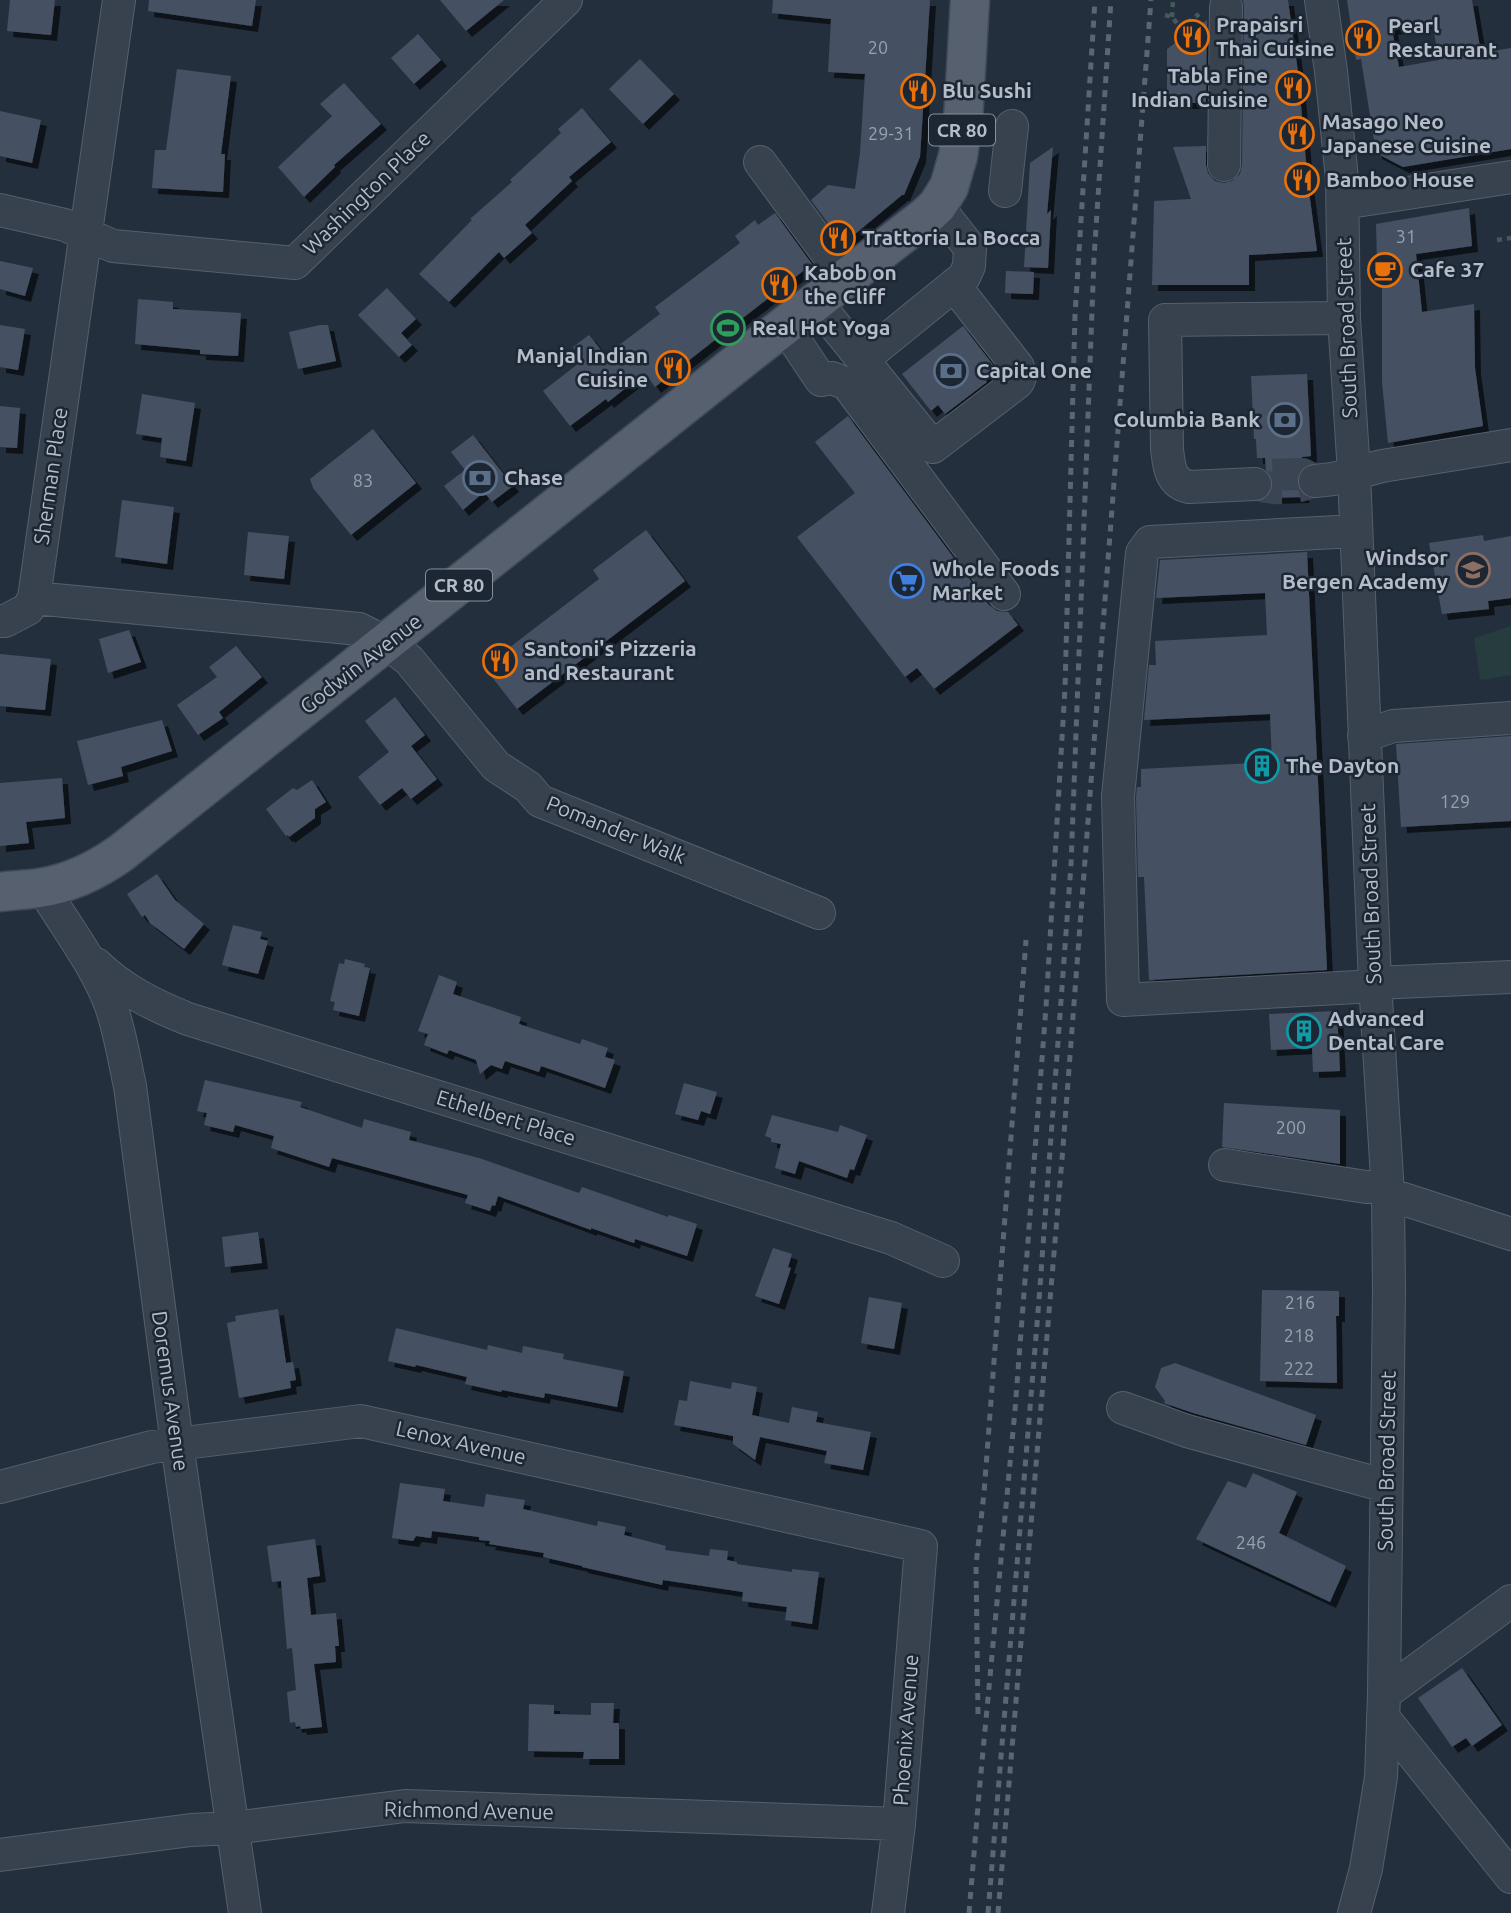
<svg xmlns="http://www.w3.org/2000/svg" width="1511" height="1913" font-family="Ubuntu,sans-serif">
  <style>
    .green { fill: #263c3f }
    .building { fill: #455162; fill-rule: evenodd; filter: url(#shadow) }
    .lines { fill: none; stroke-linecap: round; stroke-linejoin: round }
    .minor-tunnel { stroke: #3a4453; stroke-width: 32; stroke-dasharray: 32 16; stroke-linecap: butt }
    .minor-casing { stroke: #565f6c; stroke-width: 34 }
    .major-casing { stroke: #414a57; stroke-width: 41 }
    .path { stroke: #44595c; stroke-width: 4.5; stroke-dasharray: 5 5; stroke-linecap: butt }
    .minor { stroke: #38414e; stroke-width: 32 }
    .major { stroke: #56606e; stroke-width: 38 }
    .rail { stroke: #5a6575; stroke-width: 5; stroke-dasharray: 7 7; stroke-linecap: butt }
    .labels { text-anchor: middle; stroke-width: 5; stroke-linejoin: round; paint-order: stroke }
    .number-label { font-size: 18px; fill: #98a1af }
    .shield { fill: #1d2633; stroke: #878f9c; stroke-width: 2 }
    .shield-label { font-size: 19px; font-weight: bold; fill: #b4bcc9 }
    .poi-label { font-size: 21px; font-weight: bold; fill: #b4bcc9; stroke: #1d2633; text-anchor: start }
    .street-label { font-size: 21px; fill: #b4bcc9; stroke: #1d2633 }
  </style>
  <defs>
    <filter id="shadow"><feDropShadow dx="6" dy="6" stdDeviation="0" flood-color="#0009"/></filter>
  </defs>
  <rect width="100%" height="100%" fill="#242f3e"/>
  <path class="green" d="M1511,626v49l-27,5 -4,-1 -6,-41z"/>
  <path class="building" d="M10,0h45l-4,35 -44,-4z
    M149,0h107l-4,26 -104,-15z
    M440,0h64l-38,31z
    M773,0h157l-10,157 -16,38h-2l-59,49 -32,-44 17,-15 27,4 5,-36 5,-79 -37,-2 3,-53 -59,-6z
    M1243,0h45l10,72 10,112 9,67 -68,4v30h-97l2,-84 37,-2 -18,-52 33,-1v19l2,8 7,8 9,2 8,-2 8,-7 2,-9 2,-158z
    M1347,0h125l9,53 30,-5v101l-108,18 -27,-14 -15,-94 -5,1zM1432,22l7,38 -40,7 -7,-38z
    M1207,20l-1,83h-39v-54z
    M418,34l23,26 -27,24 -23,-26z
    M640,59l34,35 -31,30 -34,-35z
    M177,69l54,7 -10,78h4l-2,38 -71,-4 3,-38h11z
    M344,83l37,41 -47,41 1,2 -31,30 -26,-30 54,-51 -12,-12z
    M582,108l29,34 -42,35 3,4 -47,44 7,8 -28,25 -5,-6 -50,50 -30,-28 53,-54 -2,-1 42,-37 -2,-2 51,-47 -3,-4z
    M0,111l41,9 -9,43 -32,-7z
    M1053,147l-6,67 4,-4 -3,58 -24,-1 6,-104z
    M1469,208l3,38 -56,8 6,58 52,-8 1,64 8,58 -95,17 -6,-61v-94h-2l-3,-28 -1,-36z
    M775,213l37,51 -157,123 -10,-14 -37,29 -2,-3 -36,27 -27,-35 40,-31 -10,-13 16,-12 16,20 12,-10 1,1 42,-32 -5,-7 85,-64 -5,-7 20,-16 3,5z
    M0,261l33,7 -8,28 -25,-7z
    M1006,271l28,1 -1,22 -28,-1z
    M387,288l29,31 -15,14 11,12 -13,12 -41,-42z
    M138,299l35,3v7l68,4 -3,43 -38,-2v-4l-65,-6z
    M0,325l25,4 -7,41 -18,-3z
    M320,325h8l8,36 -38,8 -9,-37z
    M963,326l34,44 -12,9 2,3 -42,32 -7,-9 -7,6 -29,-37z
    M1307,374l4,82 -9,1v11l-4,6 -1,8 7,15 -37,1 5,-6 1,-10 -2,-7 -5,-5 -1,-12h-8l-1,-19h-2l-3,-63z
    M142,394l53,9 -9,58 -26,-4 2,-19 -26,-4z
    M0,406l20,2 -3,40 -17,-1z
    M848,416l141,189 8,6 11,1 10,13 -84,64 -17,-21 -12,9 -108,-140 58,-44 -40,-51z
    M373,429l43,54 -65,52 -38,-47 -3,-9z
    M473,435l40,51 -21,16 -8,-10 -21,18 -19,-24 21,-16 -14,-18z
    M122,500l52,7 -7,57 -52,-7z
    M646,530l39,51 -168,128 -33,-42 115,-88 -6,-9z
    M248,532l41,4 -5,43 -40,-4z
    M1483,535l1,6 27,-5v62l-23,3 1,8 -47,5 -13,-71z
    M1307,552l20,418 -178,10 -5,-103h-6l-2,-80 1,-10h4v-18l131,-7 -2,-48 -126,6 5,-55h7l-1,-24 112,-6 -2,-42 -109,5 4,-38z
    M129,630l12,32 -33,11 -9,-34z
    M236,646l26,31 -43,35 4,6 -25,17 -21,-30 40,-28 -8,-10z
    M0,654l51,5 -6,51 -45,-4z
    M395,697l30,38 -14,11 26,33 -26,20 -9,-11 -22,17 -22,-28 31,-25 -24,-31z
    M162,720l10,31 -51,16 2,9 -35,9 -11,-44z
    M1511,736v85l-110,6 -5,-83z
    M62,778l3,40 -39,4 3,21 -29,3v-63z
    M312,780l14,22 -11,7v9l-26,19 -1,-2 -2,1 -20,-27 27,-21 4,2z
    M157,874l18,26 29,24 -20,25 -34,-26 -5,-8 -3,2 -15,-23z
    M233,925l29,7 -2,7 8,2 -10,33 -36,-9z
    M345,959l20,5 -1,3 6,1 -11,48 -26,-6 2,-8 -5,-1 9,-38 5,1z
    M439,975l18,7 -4,12 68,23 -2,7 61,20 2,-5 26,9 -3,9 10,3 -10,28 -64,-22 -2,6 -34,-11 -3,8 -11,-4 -11,9 -4,-14 -27,-10 -2,4 -23,-9 4,-11 -10,-3z
    M1337,1011l3,60 -27,1 -1,-24 -41,2 -2,-36z
    M205,1080l97,22 -2,5 62,21 2,-9 47,13 -2,8 70,18 100,35 3,-6 86,30 1,-2 28,9 -10,32 -52,-17 -1,4 -43,-15v2l-93,-34 -3,10 -3,-1 -2,6 -25,-8 3,-8 -136,-37 -3,9 -58,-19 3,-12 -39,-11 -2,7 -29,-7 3,-12 -10,-2z
    M684,1083l33,9 -7,22 -9,-3 -3,9 -23,-6z
    M1224,1103l116,7v54l-118,-17z
    M772,1115l66,17 2,-7 27,10 -13,35 -4,-1 -3,9 -48,-17 -4,13 -20,-6 6,-24 -10,-2v-4l-6,-2z
    M258,1232l4,31 -37,4 -3,-30z
    M773,1248l19,6 -4,13 3,1 -12,36 -24,-8z
    M1262,1290l77,1v25h-3l1,67 -77,-2z
    M869,1297l33,6 -8,46 -33,-6z
    M278,1309l8,54 7,-1 3,18 -6,1 1,7 -52,10 -12,-75 9,-2 -1,-5z
    M396,1328l91,22 1,-5 34,8 1,-7 41,8 -1,5 61,12 -7,36 -72,-14 -1,5 -42,-8 -1,2 -36,-8 2,-7 -51,-12 -1,2 -27,-6z
    M1175,1363l141,52 -10,30 -113,-32 -29,-10 1,-2 -10,-14 6,-19z
    M690,1381l41,8 1,-7 25,5 -5,28 37,8 3,-16 26,5 -2,10 55,10 -8,38 -39,-7 3,-12 -67,-14 -5,23 -22,-16v-8l-59,-11 5,-25 8,1z
    M1253,1473l44,19 -18,41 67,33 -16,36 -134,-63 32,-58 18,7z
    M400,1483l45,6 -2,12 41,6 2,-13 39,6 -2,9 74,17 1,-5 28,6 -2,8 42,11 -1,4 44,6 1,-7 18,2 -1,9 10,2v2l55,8v-3l27,3 -7,52 -27,-4 2,-13 -45,-6 1,-9 -80,-12 -1,5 -80,-18v-1l-39,-9 1,-4 -55,-9 1,-3 -11,-1v-3l-47,-6 -1,7 -15,-2 -3,5 -21,-3z
    M315,1539l5,37 -13,2 4,37 25,-2 3,33h-4l1,16 -22,2 8,63 -21,2 -1,-3 -4,1 -1,-5 -5,1 -3,-31 9,-2 -4,-42 -5,1 -6,-68 -9,1 -5,-36z
    M1462,1668l40,57 -30,21 -6,-8 -14,9 -34,-49z
    M591,1703h23l-1,20h6v36h-36l1,-7 -56,-1 1,-47 25,1v9l37,1z"/>
  <g class="lines">
    <path class="minor-tunnel" d="M1303,474l12,7c-18,8 -41,10 -60,3l11,-9z"/>
    <g class="minor-casing">
      <path id="minor" d="M119,0l-85,598 325,31 28,14 22,17 87,106 32,21 12,14 279,112
        M1321,0l10,71 11,108 2,139 10,155 21,510 13,211 1,97 -5,403 -3,83 -15,92 -12,44
        M760,162l86,117
        M1224,165l2,-158
        M1005,191l7,-65
        M1343,203l168,-26
        M0,210l65,15 48,21 182,17 271,-263
        M816,302l117,145 85,-65 2,-5 -2,-10 -64,-82
        M785,326l36,54 11,-2 15,6 157,210
        M863,359l101,-82 5,-11 1,-18 -33,-42
        M1315,481l18,-2 49,-13 129,-21
        M1255,484l-66,3c-19,-4 -20,-21 -22,-38l-2,-129 179,-2
        M1356,531l-206,11 -8,11 -24,243 5,204 234,-13 18,-4 136,-6
        M0,621h5l23,-12 6,-11
        M1364,736l29,-10 118,-8
        M42,887c23,38 54,78 69,119 9,26 13,53 19,80l47,358 68,469
        M96,964c27,26 57,41 92,55l703,219 52,23
        M1225,1165l141,22 21,-1
        M1388,1194l123,40
        M1123,1408l64,23 199,55
        M0,1487l152,-40 209,-26 560,125 -22,278 -11,89
        M1384,1694l127,-93
        M1383,1717l128,160
        M0,1855l191,-25 43,-2 171,-22 494,18"/>
    </g>
    <g class="major-casing">
      <path id="major" d="M0,892c13,-2 26,-2 39,-4 29,-4 58,-18 82,-35l630,-501 174,-135 12,-11 12,-19 9,-31 5,-35 7,-121"/>
    </g>
    <path class="path" d="M1165,15l7,2 9,11 18,-14
      M1172,17l1,-17
      M1497,240l14,-2"/>
    <use href="#minor" class="minor"/>
    <use href="#major" class="major"/>
    <path class="rail" d="M978,1714l-2,-149 8,-72 42,-553
      M969,1913l10,-119 36,-384 31,-403 19,-319 10,-373 20,-315
      M988,1913l51,-613 32,-435 23,-607 17,-258
      M998,1913l65,-766 88,-1147"/>
  </g>
  <defs>
    <g id="restaurant-ring" transform="scale(1.75)"><circle r="9.5" fill="#1d2633" stroke="#e8710a" stroke-width="1.5"/><path d="M-5-6h1v4h1v-4h1v4h1v-4h1v5L-1.5 .5V6h-2V.5L-5-1ZM5-6V6H3V1.5H1.5Q1.5-4 5-6Z" fill="#e8710a"/></g>
    <g id="cafe-ring" transform="scale(1.75)"><circle r="9.5" fill="#1d2633" stroke="#e8710a" stroke-width="1.5"/><path d="M-5.5-4.5H6V0H3Q3 3.5 0 3.5H-2.5Q-5.5 3.5-5.5 0ZM3-3.2v2h1.7v-2ZM-6 4.5H4V6H-6Z" fill="#e8710a"/></g>
    <g id="stadium-ring" transform="scale(1.75)"><circle r="9.5" fill="#1d2633" stroke="#2e9e5b" stroke-width="1.5"/><path d="M0-5a6.5 5 0 1 0 0 10a6.5 5 0 1 0 0-10ZM-3.5-1.8h7v3.6h-7Z" fill="#2e9e5b"/></g>
    <g id="bank-ring" transform="scale(1.75)"><circle r="9.5" fill="#1d2633" stroke="#5c6f8a" stroke-width="1.5"/><path d="M-6-4H6V4H-6ZM0-2.3a2.3 2.3 0 1 0 0 4.6a2.3 2.3 0 1 0 0-4.6Z" fill="#5c6f8a"/></g>
    <g id="school-ring" transform="scale(1.75)"><circle r="9.5" fill="#1d2633" stroke="#8d6e63" stroke-width="1.5"/><path d="M0-5L7-2L0 1L-7-2ZM-4 1L0 2.5L4 1V4Q0 6-4 4Z" fill="#8d6e63"/></g>
    <g id="supermarket-ring" transform="scale(1.75)"><circle r="9.5" fill="#1d2633" stroke="#3f7fe0" stroke-width="1.5"/><path d="M-6-5.5h2.5l.6 2H6L4.5 2H-2.5L-4.4-4H-6ZM-1.5 3.2a1.3 1.3 0 1 0 .1 0ZM3 3.2a1.3 1.3 0 1 0 .1 0Z" fill="#3f7fe0"/></g>
    <g id="building-ring" transform="scale(1.75)"><circle r="9.5" fill="#1d2633" stroke="#0f9aa8" stroke-width="1.5"/><path d="M-4-6H4V6H1V3H-1V6H-4ZM-2.5-4.3h1.7v1.8h-1.7ZM.8-4.3h1.7v1.8H.8ZM-2.5-1h1.7V.8h-1.7ZM.8-1h1.7V.8H.8Z" fill="#0f9aa8"/></g>
  </defs>
  <g fill-rule="evenodd">
    <use href="#restaurant-ring" x="1192" y="37"/>
    <use href="#restaurant-ring" x="1363" y="38"/>
    <use href="#restaurant-ring" x="1293" y="88"/>
    <use href="#restaurant-ring" x="918" y="91"/>
    <use href="#restaurant-ring" x="1297" y="134"/>
    <use href="#restaurant-ring" x="1302" y="180"/>
    <use href="#restaurant-ring" x="838" y="238"/>
    <use href="#cafe-ring" x="1385" y="270"/>
    <use href="#restaurant-ring" x="779" y="285"/>
    <use href="#stadium-ring" x="728" y="328"/>
    <use href="#restaurant-ring" x="673" y="368"/>
    <use href="#bank-ring" x="951" y="371"/>
    <use href="#bank-ring" x="1285" y="420"/>
    <use href="#bank-ring" x="480" y="478"/>
    <use href="#school-ring" x="1473" y="570"/>
    <use href="#supermarket-ring" x="907" y="581"/>
    <use href="#restaurant-ring" x="500" y="661"/>
    <use href="#building-ring" x="1262" y="766"/>
    <use href="#building-ring" x="1304" y="1031"/>
  </g>
  <g class="labels">
    <g class="number-label">
      <text x="878" y="54">20</text>
      <text x="891" y="140">29-31</text>
      <text x="1406" y="243">31</text>
      <text x="363" y="487">83</text>
      <text x="1455" y="808">129</text>
      <text x="1291" y="1134">200</text>
      <text x="1300" y="1309">216</text>
      <text x="1299" y="1342">218</text>
      <text x="1299" y="1375">222</text>
      <text x="1251" y="1549">246</text>
    </g>
    <g class="shield">
      <rect x="929" y="114.5" width="66" height="31" rx="5"/>
      <rect x="426" y="569.5" width="66" height="31" rx="5"/>
    </g>
    <g class="shield-label">
      <text x="962" y="137">CR 80</text>
      <text x="459" y="592">CR 80</text>
    </g>
    <g class="poi-label">
      <text x="1216" y="32">Prapaisri<tspan x="1216" dy="24">Thai Cuisine</tspan></text>
      <text x="1388" y="33">Pearl<tspan x="1388" dy="24">Restaurant</tspan></text>
      <text x="1268" y="83" text-anchor="end">Tabla Fine<tspan x="1268" dy="24">Indian Cuisine</tspan></text>
      <text x="942" y="98">Blu Sushi</text>
      <text x="1322" y="129">Masago Neo<tspan x="1322" dy="24">Japanese Cuisine</tspan></text>
      <text x="1326" y="187">Bamboo House</text>
      <text x="862" y="245">Trattoria La Bocca</text>
      <text x="1410" y="277">Cafe 37</text>
      <text x="804" y="280">Kabob on<tspan x="804" dy="24">the Cliff</tspan></text>
      <text x="752" y="335">Real Hot Yoga</text>
      <text x="648" y="363" text-anchor="end">Manjal Indian<tspan x="648" dy="24">Cuisine</tspan></text>
      <text x="976" y="378">Capital One</text>
      <text x="1260" y="427" text-anchor="end">Columbia Bank</text>
      <text x="504" y="485">Chase</text>
      <text x="1448" y="565" text-anchor="end">Windsor<tspan x="1448" dy="24">Bergen Academy</tspan></text>
      <text x="932" y="576">Whole Foods<tspan x="932" dy="24">Market</tspan></text>
      <text x="524" y="656">Santoni's Pizzeria<tspan x="524" dy="24">and Restaurant</tspan></text>
      <text x="1286" y="773">The Dayton</text>
      <text x="1328" y="1026">Advanced<tspan x="1328" dy="24">Dental Care</tspan></text>
    </g>
    <g class="street-label">
      <text transform="translate(367 193) rotate(-44)" y="7">Washington Place</text>
      <text transform="translate(1347 328) rotate(-92)" y="7">South Broad Street</text>
      <text transform="translate(51 476) rotate(-82)" y="7">Sherman Place</text>
      <text transform="translate(361 664) rotate(-38)" y="7">Godwin Avenue</text>
      <text transform="translate(616 830) rotate(22)" y="7">Pomander Walk</text>
      <text transform="translate(1371 894) rotate(-92)" y="7">South Broad Street</text>
      <text transform="translate(506 1118) rotate(17)" y="7">Ethelbert Place</text>
      <text transform="translate(170 1391) rotate(82)" y="7">Doremus Avenue</text>
      <text transform="translate(461 1443) rotate(13)" y="7">Lenox Avenue</text>
      <text transform="translate(1387 1461) rotate(-89)" y="7">South Broad Street</text>
      <text transform="translate(906 1730) rotate(-86)" y="7">Phoenix Avenue</text>
      <text transform="translate(469 1811) rotate(1)" y="7">Richmond Avenue</text>
    </g>
  </g>
</svg>
